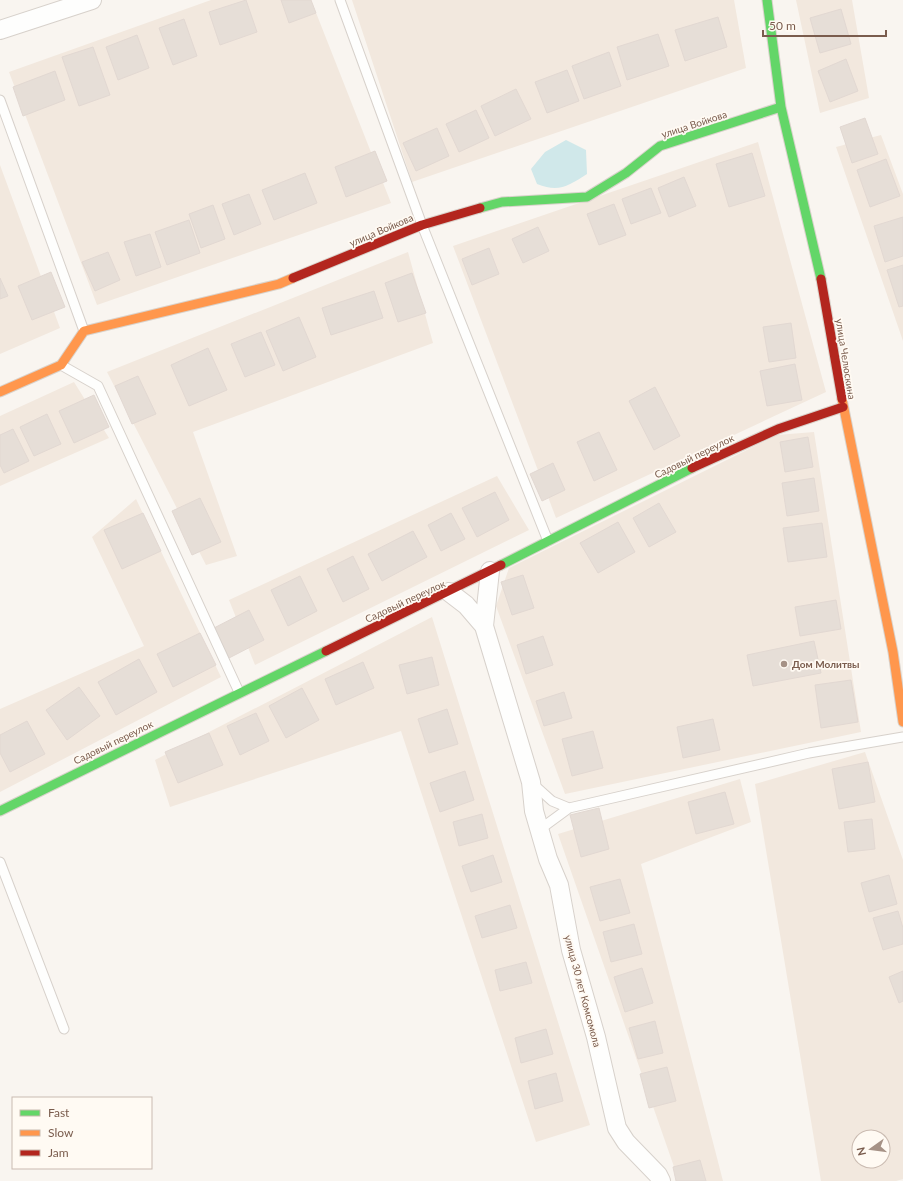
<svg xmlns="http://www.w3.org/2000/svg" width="903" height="1181" font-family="Lato,sans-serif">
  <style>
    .residential { fill: #f2e8de; fill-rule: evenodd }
    .water { fill: #d0e8ea }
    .building { fill: #e6ded7; stroke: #e2d8d2 }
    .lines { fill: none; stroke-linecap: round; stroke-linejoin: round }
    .lane-casing { stroke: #d7d1cb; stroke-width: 11 }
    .street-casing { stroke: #d7d1cb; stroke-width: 20 }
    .fast-casing { stroke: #d9d2cb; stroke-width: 11 }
    .slow-casing { stroke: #d9d2cb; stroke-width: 11 }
    .jam-casing { stroke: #d9d2cb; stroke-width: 11 }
    .lane { stroke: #fefefd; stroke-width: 9 }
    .street { stroke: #fefefd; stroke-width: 18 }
    .fast { stroke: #63d668; stroke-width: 9 }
    .slow { stroke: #ff974d; stroke-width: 9 }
    .jam { stroke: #b3261e; stroke-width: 9 }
    .poi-dot { fill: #a69286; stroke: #fffaf3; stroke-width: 1.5 }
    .labels { text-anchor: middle; stroke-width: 3.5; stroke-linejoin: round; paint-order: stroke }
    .street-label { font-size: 10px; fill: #7a5c4d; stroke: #fffaf3 }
    .poi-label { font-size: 10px; font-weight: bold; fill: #7a5c4d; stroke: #fffaf3; text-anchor: start }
  </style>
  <rect width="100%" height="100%" fill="#f9f5f0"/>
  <path class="residential" d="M211,0h100l80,203 -294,102 -88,-233z
    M352,0h382l12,68 -334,114z
    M796,0h56l17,98 -49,15z
    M881,135l22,59v147l-67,-194z
    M758,142l68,250 -270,126 -103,-272z
    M0,165l60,163 -60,26z
    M408,252l25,91 -240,89 44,124 -31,9 -99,-193z
    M74,382l35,56 -109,48v-70z
    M814,432l47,300 -296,62 -69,-188 13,-38 268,-133z
    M497,476l32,54 -274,135 -26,-65z
    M136,499l85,178 -221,115v-83l144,-63 -52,-109z
    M432,617l158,508 -54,17 -135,-411 -231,76 -15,-47z
    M865,752l38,108v319l-7,2h-75l-66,-397zM859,1137h24v24h-24z
    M740,779l11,43 -110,42 82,317h-44l-121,-347z"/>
  <path class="water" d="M566,140l20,10 1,24c-19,12 -28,19 -50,10l-6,-15 14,-17z"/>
  <path class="building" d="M246,0l11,32 -37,13 -11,-33z
    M281,0h30l5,13 -27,10z
    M841,9l10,35 -31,9 -10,-35z
    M718,17l9,30 -42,14 -10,-31z
    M184,19l13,37 -24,9 -14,-37z
    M658,34l11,32 -42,14 -10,-33z
    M137,35l12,33 -31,12 -12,-33z
    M93,47l17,48 -31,11 -17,-49z
    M609,52l12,34 -37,13 -12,-33z
    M846,59l12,32 -28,11 -12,-31z
    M567,70l12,31 -32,12 -12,-31z
    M55,71l10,29 -42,16 -10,-29z
    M516,89l15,30 -36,17 -14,-30z
    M476,110l13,28 -30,14 -13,-28z
    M865,118l13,36 -26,9 -12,-36z
    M437,128l12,28 -33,15 -13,-28z
    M375,151l12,30 -41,16 -11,-30z
    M752,153l13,43 -36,11 -13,-43z
    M886,159l14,37 -30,11 -13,-37z
    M305,173l12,30 -43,17 -12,-30z
    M684,177l12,29 -27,11 -11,-29z
    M651,188l10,25 -30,11 -9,-25z
    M249,194l12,30 -27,11 -12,-31z
    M614,204l12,31 -27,10 -12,-31z
    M213,205l12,34 -24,9 -12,-34z
    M903,217v39l-18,6 -11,-36z
    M189,220l11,33 -33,12 -12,-33z
    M538,227l11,24 -26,12 -11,-24z
    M150,234l11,33 -25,9 -12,-34z
    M489,248l10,26 -27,11 -10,-26z
    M108,252l12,28 -25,11 -13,-29z
    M903,265v41l-4,1 -12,-37z
    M51,272l14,35 -33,13 -14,-34z
    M412,273l14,40 -28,9 -13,-39z
    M0,278l8,18 -8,3z
    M374,291l9,27 -52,17 -9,-27z
    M299,317l17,40 -33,14 -17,-40z
    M791,323l5,35 -27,4 -6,-35z
    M261,332l14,33 -30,12 -14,-33z
    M208,348l19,42 -38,16 -18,-41z
    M795,364l7,36 -35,6 -7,-35z
    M138,376l18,38 -24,10 -17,-38z
    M655,387l25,49 -26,14 -25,-49z
    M94,395l15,32 -35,16 -15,-32z
    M47,414l14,30 -27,12 -14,-29z
    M13,429l16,32 -25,12 -4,-8v-30z
    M599,432l18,38 -23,11 -17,-39z
    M808,437l5,30 -28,5 -5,-30z
    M553,463l12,27 -23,11 -12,-27z
    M814,478l5,33 -32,5 -5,-33z
    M495,492l14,28 -32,17 -15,-29z
    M200,498l21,44 -29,13 -20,-44z
    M659,503l17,29 -27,15 -16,-29z
    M143,513l18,38 -39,18 -18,-39z
    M451,513l14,26 -24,12 -13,-26z
    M618,522l17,30 -37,21 -18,-30z
    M822,523l5,34 -39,5 -5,-34z
    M413,531l14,26 -45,24 -14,-27z
    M353,556l16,33 -26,13 -16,-33z
    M523,575l11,33 -22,7 -11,-33z
    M300,576l17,35 -29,15 -17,-36z
    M836,600l5,29 -41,7 -5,-29z
    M249,610l15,30 -35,18 -15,-30z
    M200,633l16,32 -43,22 -16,-33z
    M543,636l10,29 -27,9 -9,-29z
    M814,641l7,32 -68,13 -6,-31z
    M432,657l7,28 -32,9 -8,-29z
    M139,659l18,33 -41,23 -18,-33z
    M363,662l11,26 -38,17 -11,-26z
    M851,680l7,42 -37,6 -6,-43z
    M79,687l21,29 -33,24 -21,-30z
    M302,688l17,32 -33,18 -17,-32z
    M564,692l8,26 -28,8 -8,-25z
    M447,709l11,35 -29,9 -11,-34z
    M256,713l13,28 -29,14 -13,-29z
    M713,719l7,31 -37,8 -6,-31z
    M27,721l18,33 -35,18 -10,-19v-18z
    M593,731l10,37 -31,8 -10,-37z
    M209,733l14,32 -45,18 -13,-31z
    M868,762l7,40 -36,7 -7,-40z
    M465,771l9,29 -34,12 -10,-29z
    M725,792l9,32 -38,10 -8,-32z
    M599,808l10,41 -28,8 -11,-42z
    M482,814l6,24 -29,8 -6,-24z
    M872,819l3,30 -27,3 -4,-30z
    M493,855l9,27 -31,10 -9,-26z
    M889,875l8,29 -28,8 -8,-29z
    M620,879l10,34 -30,8 -10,-34z
    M510,905l7,23 -35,10 -7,-22z
    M898,911l5,17v16l-20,6 -10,-32z
    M634,924l8,30 -31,8 -8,-30z
    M526,962l6,21 -32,8 -5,-21z
    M642,968l11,35 -28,9 -11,-35z
    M903,971v30l-4,2 -10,-26z
    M655,1021l8,32 -25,6 -9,-31z
    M546,1029l7,25 -32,9 -6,-25z
    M667,1067l9,34 -27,7 -9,-34z
    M556,1073l7,28 -28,8 -7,-28z
    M700,1160l6,21h-30l-3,-14z"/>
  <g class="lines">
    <g class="lane-casing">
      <path id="lane" d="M340,0l82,225 126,316
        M0,100l84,231
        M61,365l37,21 141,306
        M532,783l20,18 17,7 240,-55 94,-16
        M539,830l30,-22
        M0,862l64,167"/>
    </g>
    <g class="street-casing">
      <path id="street" d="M0,30l92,-30
        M449,592l17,13 18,21 47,156 3,29 14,48 11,26 12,65 25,87 21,91 9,14 32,33 3,6
        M484,626l6,-55"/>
    </g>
    <g class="fast-casing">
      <path id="fast" d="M767,0l14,107 40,172
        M480,208l22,-6 85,-5 39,-24 34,-27 121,-39
        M501,565l191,-97
        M0,811l326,-160"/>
    </g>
    <g class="slow-casing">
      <path id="slow" d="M0,392l61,-27 23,-34 195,-47 14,-6
        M842,399l51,253 10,70"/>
    </g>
    <g class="jam-casing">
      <path id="jam" d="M293,278l129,-53 58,-17
        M821,279l21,120
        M692,468l86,-39 65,-22
        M326,651l175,-86"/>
    </g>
    <use href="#lane" class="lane"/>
    <use href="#street" class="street"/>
    <use href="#fast" class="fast"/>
    <use href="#slow" class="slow"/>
    <use href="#jam" class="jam"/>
  </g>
  <circle class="poi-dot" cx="784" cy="664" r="4"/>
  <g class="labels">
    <g class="street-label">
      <text transform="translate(694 124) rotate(-18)" y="4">улица Войкова</text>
      <text transform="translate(381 230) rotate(-23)" y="4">улица Войкова</text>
      <text transform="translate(846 359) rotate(81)" y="4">улица Челюскина</text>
      <text transform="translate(694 456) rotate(-26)" y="4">Садовый переулок</text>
      <text transform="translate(405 601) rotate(-25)" y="4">Садовый переулок</text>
      <text transform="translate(113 742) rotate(-26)" y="4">Садовый переулок</text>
      <text transform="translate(583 991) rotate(75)" y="4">улица 30 лет Комсомола</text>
    </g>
    <g class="poi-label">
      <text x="792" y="668">Дом Молитвы</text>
    </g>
  </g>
  <rect x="12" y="1097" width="140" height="72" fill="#fffaf3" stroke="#cabbb1"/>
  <rect x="20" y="1110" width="20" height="6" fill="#63d668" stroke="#cabbb1"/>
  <text x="48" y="1117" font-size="12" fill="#7a5c4d">Fast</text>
  <rect x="20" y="1130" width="20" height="6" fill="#ff974d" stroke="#cabbb1"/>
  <text x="48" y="1137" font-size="12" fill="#7a5c4d">Slow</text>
  <rect x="20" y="1150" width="20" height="6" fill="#b3261e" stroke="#cabbb1"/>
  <text x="48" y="1157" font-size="12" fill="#7a5c4d">Jam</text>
  <g transform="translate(871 1149) rotate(256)"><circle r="19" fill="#fffaf3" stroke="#cabbb1"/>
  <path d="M0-3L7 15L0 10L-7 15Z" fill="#a69286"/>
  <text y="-6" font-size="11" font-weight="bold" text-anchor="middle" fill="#7a5c4d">N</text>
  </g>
  <path d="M763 30v6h123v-6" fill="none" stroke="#7a5c4d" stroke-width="2"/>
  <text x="769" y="30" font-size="12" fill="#7a5c4d" stroke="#fffaf3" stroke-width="3" paint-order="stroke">50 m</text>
</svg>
